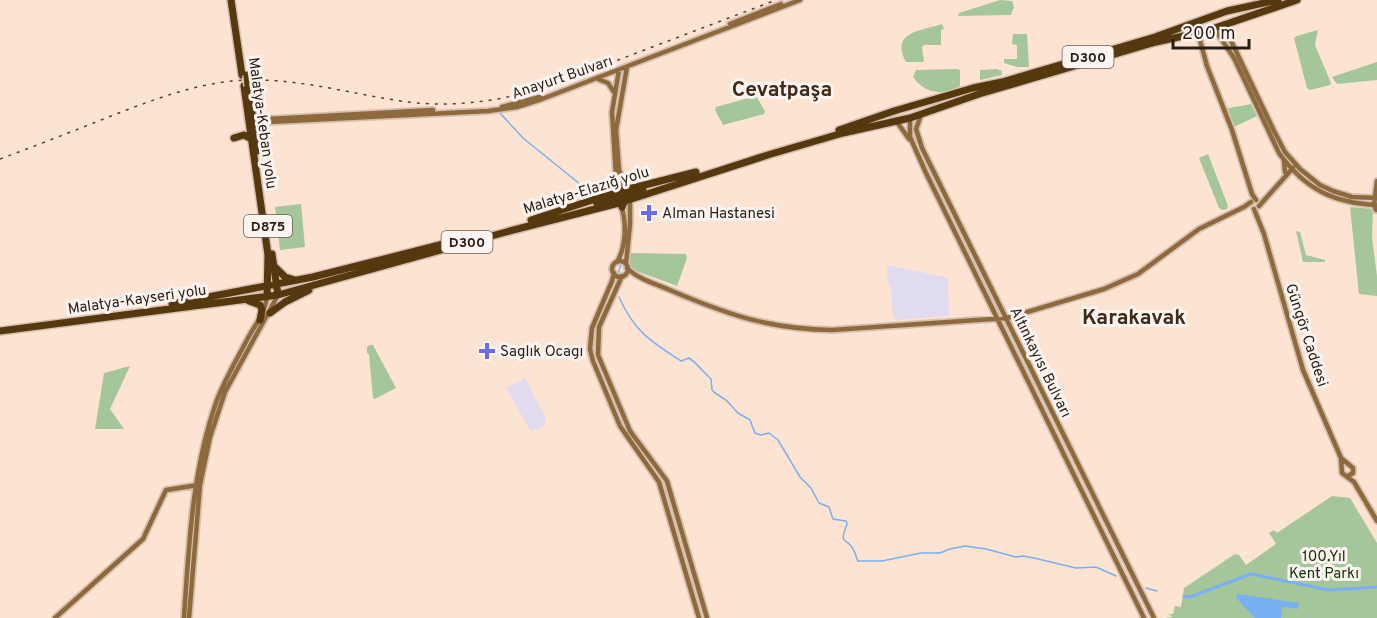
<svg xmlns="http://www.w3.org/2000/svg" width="1377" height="618" font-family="Overpass,sans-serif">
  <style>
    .education { fill: #e1dbf0 }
    .green { fill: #a4c69a }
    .water { fill: #79b0f3 }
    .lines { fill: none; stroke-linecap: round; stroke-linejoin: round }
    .stream { stroke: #79b0f3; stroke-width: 1.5 }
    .canal { stroke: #79b0f3; stroke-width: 3 }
    .secondary-casing { stroke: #d7c0b0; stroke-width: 8 }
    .highway-casing { stroke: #d7c0b0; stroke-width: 10 }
    .secondary { stroke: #8e693c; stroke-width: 4.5 }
    .highway { stroke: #56380f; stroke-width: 7 }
    .rail { stroke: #4d3f36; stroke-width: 1.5; stroke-dasharray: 3 6; stroke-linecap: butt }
    .highway-bridge-casing { stroke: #d7c0b0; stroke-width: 10; stroke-linecap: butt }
    .highway-bridge { stroke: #56380f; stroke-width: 7 }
    .poi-dot { fill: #686de6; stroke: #fbf4f0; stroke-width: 2 }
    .labels { text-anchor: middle; stroke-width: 6; stroke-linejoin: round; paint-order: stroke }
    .shield { fill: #fbf4f0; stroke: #685e57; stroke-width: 1.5 }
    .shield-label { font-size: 14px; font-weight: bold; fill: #291e16 }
    .street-label { font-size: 15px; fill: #291e16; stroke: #fbf4f0 }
    .poi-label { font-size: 15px; fill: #291e16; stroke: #fbf4f0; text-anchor: start }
    .park-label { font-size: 15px; fill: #0f3301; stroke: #fbf4f0 }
    .district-label { font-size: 21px; font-weight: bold; fill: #422919; stroke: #fbf4f0 }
  </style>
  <rect width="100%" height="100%" fill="#fde3d2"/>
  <path class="education" d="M889,265l59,13 1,38 -53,4 -3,-3 -2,-31 -3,-2 -1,-16z
    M525,378l21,40 -1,7 -14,7 -25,-44z"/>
  <path class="green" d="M1000,0l12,1 2,6 -3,8 -53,1 1,-3z
    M942,24l2,5 -3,1v15h-17l-2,2 2,15h-18c-16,-30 14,-31 36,-38z
    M1318,30l-3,15 16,38 -1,2 -20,5 -3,-2 -13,-50 3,-2z
    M1013,34h14l2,33h-12l-13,-4v-4h13v-14l-5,-1z
    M1377,62v18l-40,4 -5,-7z
    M957,69l3,1v16c-17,10 -35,8 -47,-9l3,-7z
    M997,69l5,2v4l-22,5v-10z
    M756,96l9,15 -1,3 -41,11 -8,-15 1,-3z
    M1251,104l6,12 -25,12 -8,-19z
    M1208,154l20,52 -1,3 -5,1 -3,-2 -20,-50z
    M301,204l4,43 -25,3 -5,-43z
    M1350,207l23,2 -1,29 5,38v20l-18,-2z
    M1296,231l4,1 6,23 19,5v2h-22z
    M631,253l55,1 1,4 -10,28 -46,-17 -2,-8z
    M370,345h3l23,43 -21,11 -2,-1 -4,-44 -2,-1v-6z
    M130,366l-20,43 14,20h-29l9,-56z
    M1332,496l18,2 27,45v75h-206l-6,-1h8l-5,-3h5l2,-8 6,1 3,-19 51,-34 4,1 7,10 30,-21 -7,-11 5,-3 3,3z"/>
  <path class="water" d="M1237,594l62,9 -1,6 -16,-2 -1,11h-26l-19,-20z"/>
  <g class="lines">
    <path class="stream" d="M499,112l24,26 68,55
      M623,258l3,-14
      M618,274l3,-10
      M619,297c15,34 31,44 62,64l8,-3c8,5 15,15 22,21l1,11 3,3 11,7 12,13 12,7 5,13 6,2 8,-2 9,7 22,37 11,11 8,15 10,4 4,12 13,2 1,3c-9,24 0,11 7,27 2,3 2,7 4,10h24l39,-8h19l10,-4 15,-3 21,3 30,8 7,-1 11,2 42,10 20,-1 20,9
      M1146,588l11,3"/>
    <path class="canal" d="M1184,596l6,1 61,-23 78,16 48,-3"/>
    <g class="secondary-casing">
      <path id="secondary" d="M730,24l51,-20
        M1223,24l51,107 11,21 15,17 20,16 13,6 19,6 25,1
        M1214,28l20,30 45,95c26,36 54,50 98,52
        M1198,33l9,33 25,64 20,64 4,6
        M598,79l10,4 6,9
        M502,107l38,-10
        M921,115l-5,14 6,19 232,470
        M910,118v19l16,36 218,445
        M250,120l183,-10
        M897,122l12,17
        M251,123l237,-12 29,-4 25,-8 258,-99
        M1284,161l1,11
        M625,188l-6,-18 -3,-40 11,-63
        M617,193l-5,-81 7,-42
        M1259,206l34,-38
        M1254,209l10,25 39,136 38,88 1,15 12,9 23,39
        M1376,210l-2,-5 3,-24
        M612 269a8 8 0 1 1 16 0a8 8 0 1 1-16 0Z
        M617,262c9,-15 10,-40 4,-56
        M626,264l4,-40v-27
        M627,268c12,12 30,16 45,23 57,24 97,38 160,39l175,-12 97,-29 34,-15 61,-45 45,-22 7,-5
        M614,273l-2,8 -20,47 -2,21 3,12 27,65 39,56 40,136
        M622,276l-23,51 -1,28 32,76 37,50 40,137
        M1341,458l12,10v5l-5,3
        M55,618l88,-79 23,-49 32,-5
        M184,618c5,-74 8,-148 33,-218 8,-21 20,-41 31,-62 8,-15 16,-22 19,-41
        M189,618l11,-133 10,-48 15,-45 53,-97"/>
    </g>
    <g class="highway-casing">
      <path id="highway" d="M231,0l11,75
        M244,86l24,169 -1,42
        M249,90l8,61
        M839,130l55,-19 79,-23 29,-6 153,-45 72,-26 51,-11
        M234,138l10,-3 6,3
        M597,204l23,-7 3,-9
        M622,207l5,-11 16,-6
        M531,220l86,-28 79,-20
        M272,254l6,41
        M275,267l10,10 10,3
        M249,301l11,4 2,5 -2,10
        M172,304l141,-27 150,-38
        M270,313l15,-11 24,-12
        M0,331l278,-36 228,-63 113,-29 152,-49 72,-21 67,-15 69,-24 75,-22 102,-30 50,-11 91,-31"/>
    </g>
    <use href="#secondary" class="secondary"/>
    <use href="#highway" class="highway"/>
    <path class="rail" d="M0,159c35,-13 71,-27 106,-41 46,-18 94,-37 144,-38 54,-1 105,15 158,22 51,6 99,-2 147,-18l221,-84"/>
    <g class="highway-bridge-casing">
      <path id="highway-bridge" d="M247,75l1,11"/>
    </g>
    <use href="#highway-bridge" class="highway-bridge"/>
  </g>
  <g class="poi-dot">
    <path d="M646 204h6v6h6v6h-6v6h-6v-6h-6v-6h6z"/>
    <path d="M484 342h6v6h6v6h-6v6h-6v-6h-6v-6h6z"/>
  </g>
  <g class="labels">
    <g class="shield">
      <rect x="1062.5" y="46" width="51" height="22" rx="4.5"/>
      <rect x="244" y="215" width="48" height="22" rx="4.5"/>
      <rect x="441.5" y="231" width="51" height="22" rx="4.5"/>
    </g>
    <g class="shield-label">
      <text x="1088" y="62">D300</text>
      <text x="268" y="231">D875</text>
      <text x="467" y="247">D300</text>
    </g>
    <g class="street-label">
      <text transform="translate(562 77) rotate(-19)" y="5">Anayurt Bulvarı</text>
      <text transform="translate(263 123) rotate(82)" y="5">Malatya-Keban yolu</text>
      <text transform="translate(586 190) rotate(-17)" y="5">Malatya-Elazığ yolu</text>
      <text transform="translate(137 299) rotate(-8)" y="5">Malatya-Kayseri yolu</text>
      <text transform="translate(1307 335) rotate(72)" y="5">Güngör Caddesi</text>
      <text transform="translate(1041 362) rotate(64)" y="5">Altınkayısı Bulvarı</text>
    </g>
    <g class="poi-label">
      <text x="662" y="218">Alman Hastanesi</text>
      <text x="500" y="356">Saglık Ocagı</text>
    </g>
    <g class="park-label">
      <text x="1324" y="561">100.Yıl<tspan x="1324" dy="17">Kent Parkı</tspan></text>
    </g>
    <g class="district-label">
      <text x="782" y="96">Cevatpaşa</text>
      <text x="1134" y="324">Karakavak</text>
    </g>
  </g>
  <path d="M1173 39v9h76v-9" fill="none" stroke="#291e16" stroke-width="3"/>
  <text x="1182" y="39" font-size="18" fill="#291e16" stroke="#fbf4f0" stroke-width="4.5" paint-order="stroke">200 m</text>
</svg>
